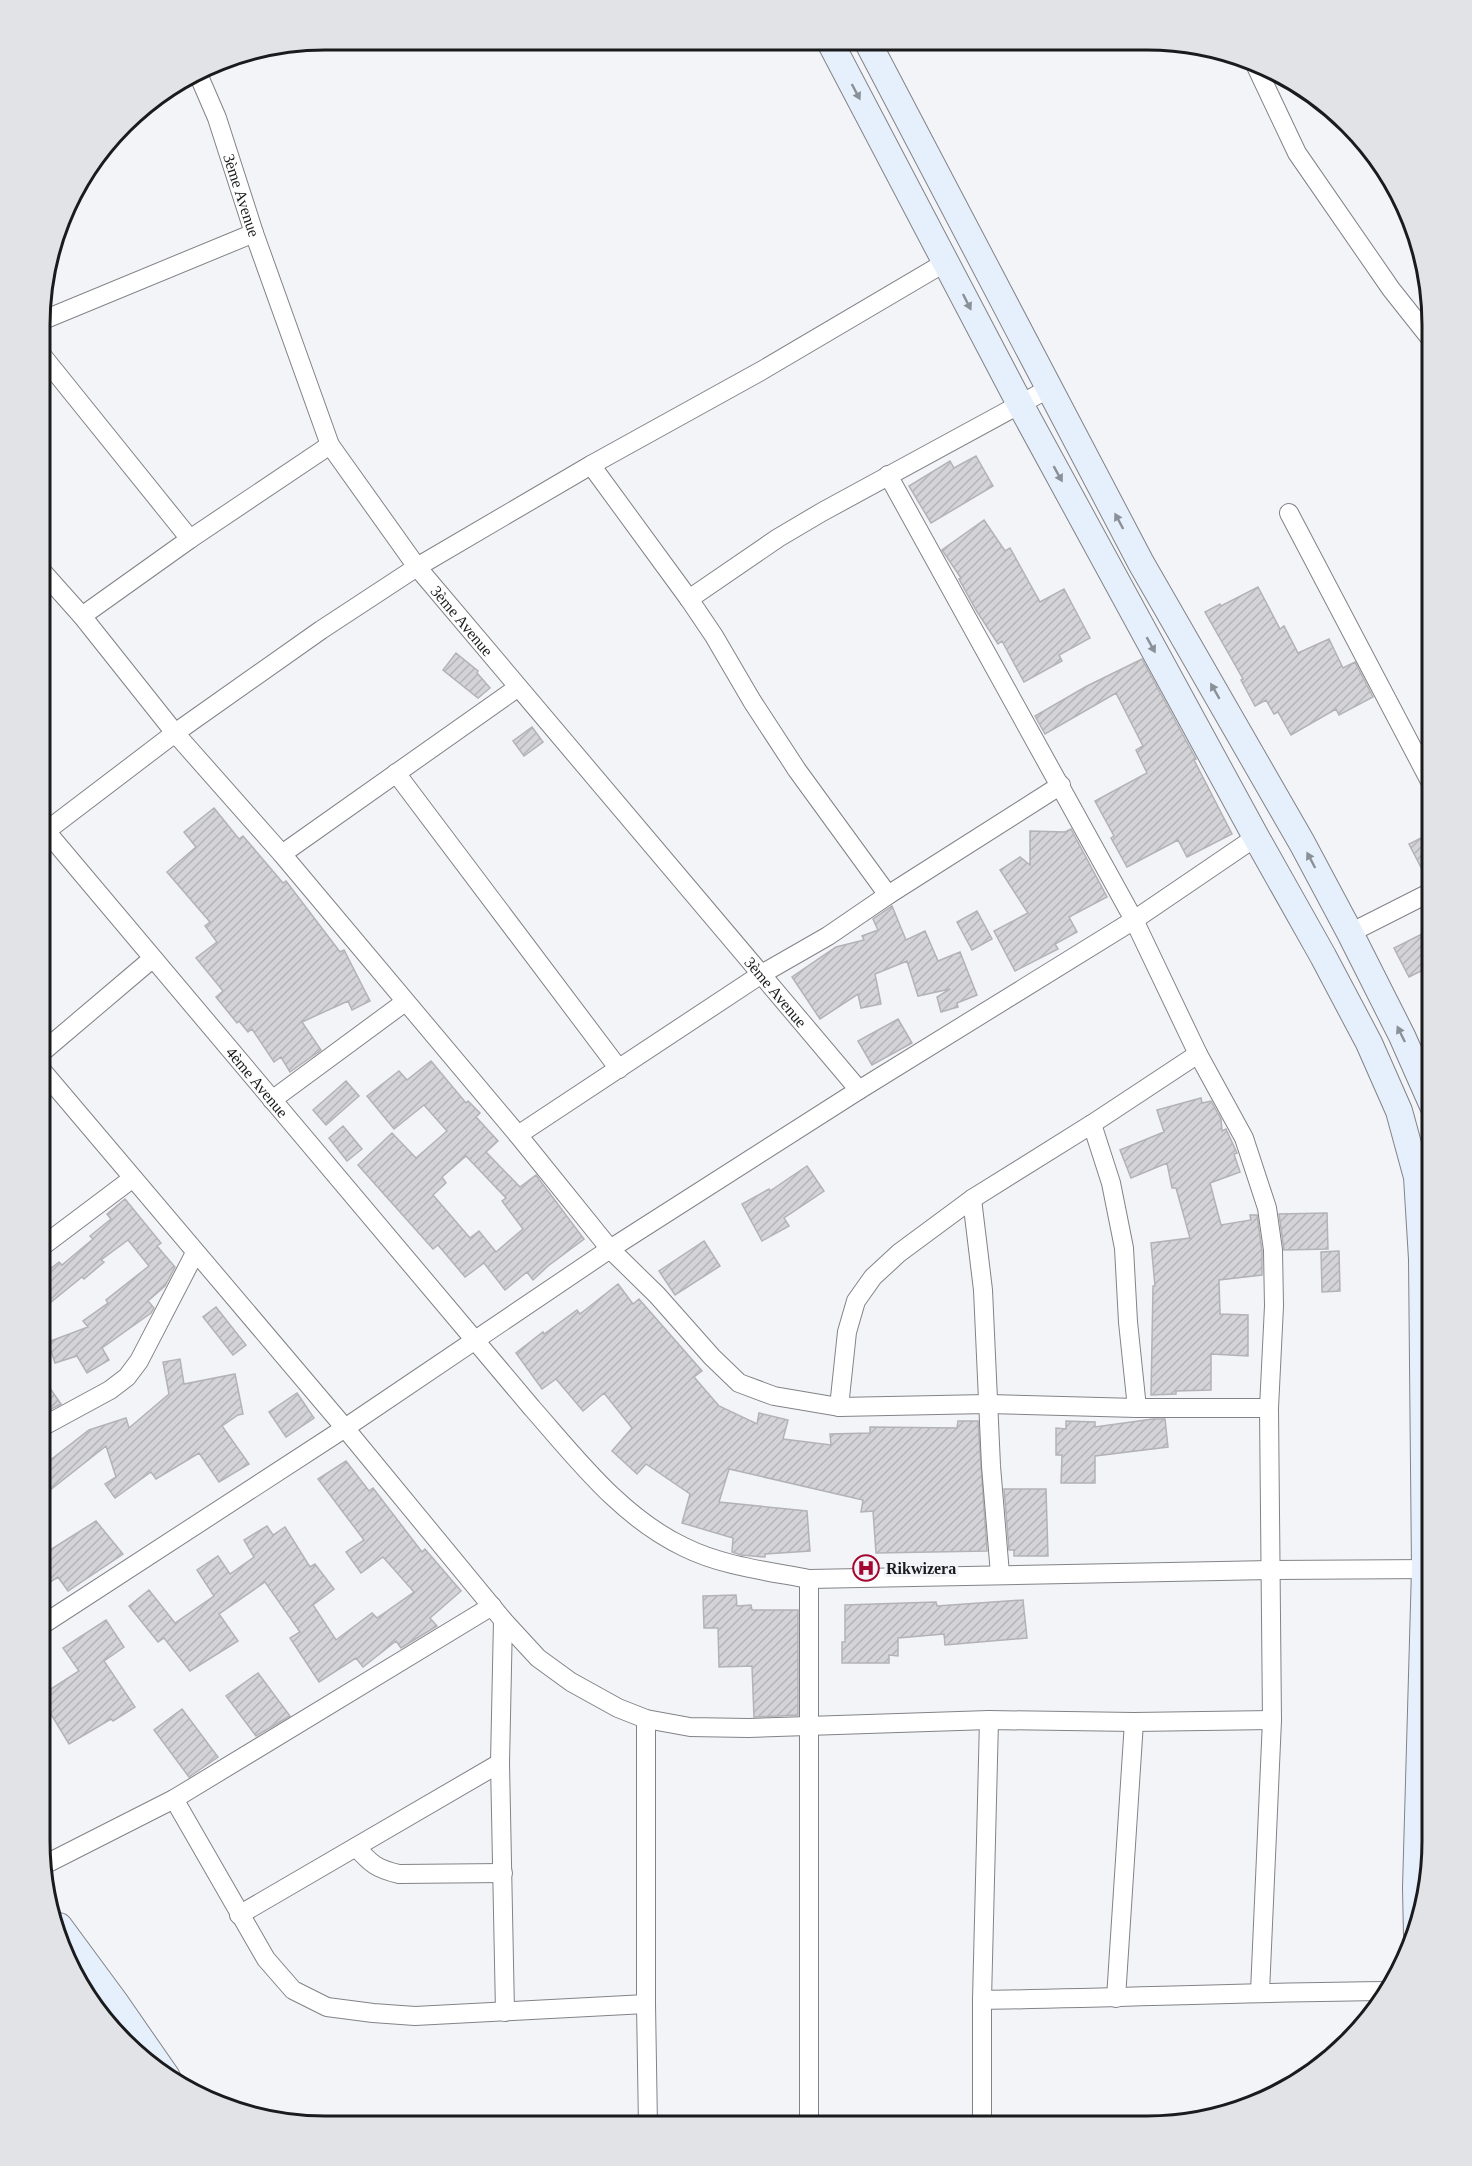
<svg xmlns="http://www.w3.org/2000/svg" width="1472" height="2166" font-family="Georgia,serif">
  <style>
    .building { fill: url(#building-hatch); stroke: #b3b2b6; stroke-width: 1.5; fill-rule: evenodd }
    .lines { fill: none; stroke-linecap: round; stroke-linejoin: round }
    .street-casing { stroke: #828387; stroke-width: 20 }
    .secondary-casing { stroke: #828387; stroke-width: 28 }
    .street { stroke: #fff; stroke-width: 18 }
    .secondary { stroke: #e6f0fc; stroke-width: 26 }
    .oneway { fill: #8a9097 }
    .labels { text-anchor: middle; stroke-width: 6; stroke-linejoin: round; paint-order: stroke }
    .street-label { font-size: 16px; fill: #1a1b1c; stroke: #f3f4f8 }
    .poi-label { font-size: 16px; font-weight: bold; fill: #1a1b1c; stroke: #f3f4f8; text-anchor: start }
    .rim { fill: none; stroke: #1a1b1c; stroke-width: 3 }
  </style>
  <defs>
    <pattern id="building-hatch" width="6" height="6" patternUnits="userSpaceOnUse" patternTransform="scale(1.5)"><rect width="6" height="6" fill="#d4d4d8"/><path d="M-1 1l2-2M0 6l6-6M5 7l2-2" fill="none" stroke="#b5b5b9"/></pattern>
  </defs>
  <rect width="100%" height="100%" fill="#f3f4f8"/>
  <path class="building" d="M976,456l17,30 -62,37 -22,-37 41,-25 4,7z
    M984,520l21,31 5,-3 30,54 24,-13 26,49 -31,17 3,6 -38,21 -22,-41 -4,3 -22,-34 -17,-31 2,-1 -19,-28z
    M1258,587l22,42 4,-3 14,27 31,-14 14,29 12,-6 18,35 -34,18 -3,-6 -45,26 -13,-23 -4,2 -8,-14 -11,6 -14,-26 2,-1 -38,-67 15,-8 1,2z
    M456,653l22,18 -1,2 13,15 -12,10 -35,-28z
    M1142,659l54,100 -2,1 38,74 -45,23 -9,-17 -51,27 -16,-29 3,-2 -19,-35 52,-28 -11,-23 7,-4 -27,-53 -71,41 -10,-18 52,-30z
    M532,727l11,15 -19,14 -11,-15z
    M214,808l25,31 4,-3 40,47 3,-2 54,71 4,-2 26,51 -18,9 -4,-9 -46,21 19,28 -31,22 -9,-15 -7,5 -22,-33 -4,3 -9,-11 -2,2 -21,-26 7,-6 -27,-33 21,-16 -12,-16 5,-4 -43,-50 29,-25 -12,-15z
    M1071,829l36,68 -38,20 8,15 -22,12 3,5 -43,22 -21,-40 34,-18 -28,-43 20,-13 10,8v-34l35,1z
    M1433,832v48l-5,1 -19,-37z
    M892,906l14,34 19,-9 13,30 22,-9 17,43 -20,8 1,4 -17,5 -4,-15 13,-8 -32,7 -11,-35 -32,13 6,30 -20,4 -3,-14 -38,25 -28,-42 44,-30 28,-7 -2,-4 16,-6 -5,-11z
    M977,911l15,28 -20,11 -15,-28z
    M1422,934l11,20v11l-24,12 -15,-29z
    M898,1019l14,24 -40,22 -14,-24z
    M431,1061l35,42 2,-2 12,12 -4,4 22,24 -12,11 34,35 16,-12 48,64 -36,27 -15,14 -6,-8 -22,18 -21,-27 -19,14 -27,-32 -5,4 -75,-84 34,-32 24,25 31,-27 -23,-26 -30,24 -27,-33 32,-25 8,9zM466,1156l40,42 -4,3 21,28 -27,23 -17,-21 -9,7 -37,-43 13,-12 -4,-6z
    M346,1081l13,15 -33,29 -13,-15z
    M1201,1098l1,5 9,-2 10,18 1,12 4,-2 11,24 -3,1 6,18 -30,11 11,42 30,-5 -1,-5h7l5,36v24l-43,5 1,34 28,1v41l-37,-2v36l-35,1v3l-25,1 2,-109h2l-4,-43 39,-5 -14,-50h-4l-5,-25 -36,15 -11,-28 44,-18 -7,-22z
    M343,1126l19,23 -15,12 -18,-23z
    M807,1166l17,25 -40,27 5,8 -27,15 -20,-37 27,-15 1,2z
    M125,1199l36,44 -4,3 18,21 -10,19 -17,15 6,7 -3,5 -49,35 7,12 -22,13 -10,-17 -22,7 -7,-21 40,-15 -5,-6 25,-18 -2,-3 43,-34 -21,-26 -27,20 3,2 -20,17 -2,-2 -42,34v-34l19,-15 3,3 31,-26 -3,-3 21,-17 -4,-5z
    M1327,1213l1,36 -44,1 -5,-36z
    M704,1241l16,25 -45,29 -16,-24z
    M1339,1251l1,40 -18,1 -1,-40z
    M618,1284l15,20 6,-5 63,72 -8,6 25,29 38,18 2,-11 29,7 -5,19 48,6 -1,-11 40,-1v-6l87,1 1,-7h20l9,130 -111,2 -3,-42 -12,1 2,-12 -134,-31 -10,33 88,9 3,40 -45,3v3l-24,-2 -9,-3 1,-14 -51,-15 8,-29 -44,-30 -9,10 -25,-23 20,-23 -28,-35 -21,18 -27,-32 -14,10 -26,-36 27,-21 1,2 33,-24 3,4z
    M216,1307l30,38 -13,10 -30,-38z
    M180,1359l4,25 51,-10 8,40 -5,1 -16,11 27,38 -30,18 -20,-29 -43,26 -5,-7 -36,26 -10,-14 11,-7 -10,-31 -66,52v-30l49,-38 37,-12 3,10 40,-34 -6,-32z
    M40,1374l21,30 -21,11z
    M297,1393l17,25 -28,19 -17,-25z
    M1153,1419h12l3,28 -73,9v27h-34l1,-28h-6v-27l10,1v-8l29,1v5z
    M346,1461l23,30 4,-3 49,64 3,-3 36,42 -31,27 7,8 -36,22 -5,-7 -33,26 -7,-9 -37,24 -29,-44 10,-6 -35,-50 -46,32 19,27 -48,30 -26,-33 -6,4 -29,-36 20,-16 26,33 39,-27 -17,-26 21,-14 12,18 24,-17 -10,-17 23,-14 6,9 12,-8 25,40 5,-3 19,25 -21,16 23,35 36,-27 5,5 37,-26 -31,-35 -22,16 -15,-21 18,-12 -46,-61z
    M1004,1489h42l2,67h-34v-6h-5z
    M96,1521l27,33 -55,37 -10,-14 -19,12v-32z
    M736,1595l1,11 14,-1 1,5h46v105l-44,2 -2,-51 -33,1 -1,-39h-14l-1,-32z
    M1023,1600l4,38 -82,7 -1,-11 -46,4v18l-9,-1v8h-47v-21h3v-37l91,-3 1,4z
    M106,1620l18,27 -20,14 31,46 -22,14 -2,-2 -42,25 -29,-48 39,-25 -16,-23z
    M258,1673l32,43 -34,20 -30,-40z
    M182,1709l36,48 -29,20 -35,-47z"/>
  <g class="lines">
    <g class="street-casing">
      <g id="street">
        <path d="M1253,60l44,93 94,136 42,53"/>
        <path id="s1" d="M198,74l19,44 37,115 76,212 87,122 442,523"/>
        <path d="M41,321l213,-88"/>
        <path d="M41,354l149,185"/>
        <path d="M591,465l98,134 25,37 38,65 45,69 91,125"/>
        <path d="M888,475l246,445 64,134 46,84 23,70 6,42 1,56 -5,102 3,312 -12,272"/>
        <path d="M1289,513l144,274"/>
        <path d="M41,570l41,46 93,117 107,121 236,281 92,114 47,46 55,62 27,26 35,13 65,11 148,-3 150,4h132"/>
        <path d="M689,599l89,-61 44,-26 226,-123"/>
        <path d="M82,616l108,-77 140,-94"/>
        <path d="M396,773l223,296"/>
        <path id="s2" d="M41,825l491,583c45,51 89,109 152,139 38,19 83,24 125,32l462,-9 161,-1"/>
        <path d="M41,835l134,-102 146,-103 96,-63 174,-102 170,-94 185,-109"/>
        <path d="M282,854l235,-166"/>
        <path d="M1350,933l83,-42"/>
        <path d="M40,1054l112,-95"/>
        <path d="M40,1068l305,360 158,192 35,38 33,24 47,26 28,11 44,8 58,1 241,-8 145,2 138,-2"/>
        <path d="M272,1100l133,-98"/>
        <path d="M1092,1124l19,59 13,65 4,74 9,86"/>
        <path d="M518,1135l242,-160 68,-39 60,-41 173,-110"/>
        <path d="M972,1199l11,91 8,176 9,108"/>
        <path d="M40,1248l93,-70"/>
        <path d="M839,1407l8,-75 9,-31 17,-24 26,-24 73,-54 120,-75 106,-70"/>
        <path d="M40,1428l70,-38 17,-13 12,-16 56,-108"/>
        <path d="M809,1579v547"/>
        <path d="M503,1620l-3,143 5,249"/>
        <path d="M39,1627l306,-199 265,-179 249,-159 275,-170 122,-83"/>
        <path d="M646,1719v285l2,122"/>
        <path d="M174,1799l92,160 27,31 34,17 46,6 42,3 231,-12"/>
        <path d="M356,1847c15,17 21,22 43,27l104,-1"/>
        <path d="M44,1865l130,-66 318,-193"/>
        <path d="M239,1915l261,-152"/>
        <path d="M1116,1998l18,-276"/>
        <path d="M982,2000c136,-2 271,-8 407,-9"/>
        <path d="M982,2127v-127l7,-280"/>
      </g>
    </g>
    <g class="secondary-casing">
      <path id="secondary" d="M829,40l191,364 236,433 67,119 46,87 30,68 18,66 5,82 3,310 -9,319 1,48
        M867,41l274,522 161,280 48,90 52,103 31,70
        M59,1926l56,76 52,75"/>
    </g>
    <use href="#street" class="street"/>
    <use href="#secondary" class="secondary"/>
  </g>
  <defs><path id="oneway-solid" d="M-6-.8H1V-3.2L6.5 0L1 3.2V.8H-6Z" transform="scale(1.5)"/></defs>
  <g class="oneway">
    <use href="#oneway-solid" transform="translate(856 92) rotate(62)"/>
    <use href="#oneway-solid" transform="translate(967 302) rotate(63)"/>
    <use href="#oneway-solid" transform="translate(1058 474) rotate(61)"/>
    <use href="#oneway-solid" transform="translate(1119 521) rotate(-118)"/>
    <use href="#oneway-solid" transform="translate(1151 645) rotate(61)"/>
    <use href="#oneway-solid" transform="translate(1215 691) rotate(-120)"/>
    <use href="#oneway-solid" transform="translate(1311 860) rotate(-118)"/>
    <use href="#oneway-solid" transform="translate(1401 1034) rotate(-116)"/>
  </g>
  <defs>
    <g id="hospital-ring" transform="scale(1.35)"><circle r="9.5" fill="#f3f4f8" stroke="#a40730" stroke-width="1.5"/><path d="M-5-5h3v3.5h4V-5h3V5h-3V1.5h-4V5h-3Z" fill="#a40730"/></g>
  </defs>
  <g fill-rule="evenodd">
    <use href="#hospital-ring" x="866" y="1568"/>
  </g>
  <g class="labels">
    <g class="street-label">
      <text dy="6" stroke="none"><textPath href="#s1" startOffset="129">3ème Avenue</textPath></text>
      <text dy="6" stroke="none"><textPath href="#s1" startOffset="614">3ème Avenue</textPath></text>
      <text dy="6" stroke="none"><textPath href="#s1" startOffset="1100">3ème Avenue</textPath></text>
      <text dy="6" stroke="none"><textPath href="#s2" startOffset="336">4ème Avenue</textPath></text>
    </g>
    <g class="poi-label">
      <text x="886" y="1574">Rikwizera</text>
    </g>
  </g>
  <path d="M0 0H1472V2166H0ZM325 50H1147A275 275 0 0 1 1422 325V1841A275 275 0 0 1 1147 2116H325A275 275 0 0 1 50 1841V325A275 275 0 0 1 325 50Z" fill="#e2e3e6" fill-rule="evenodd"/>
  <path class="rim" d="M325 50H1147A275 275 0 0 1 1422 325V1841A275 275 0 0 1 1147 2116H325A275 275 0 0 1 50 1841V325A275 275 0 0 1 325 50Z"/>
</svg>
